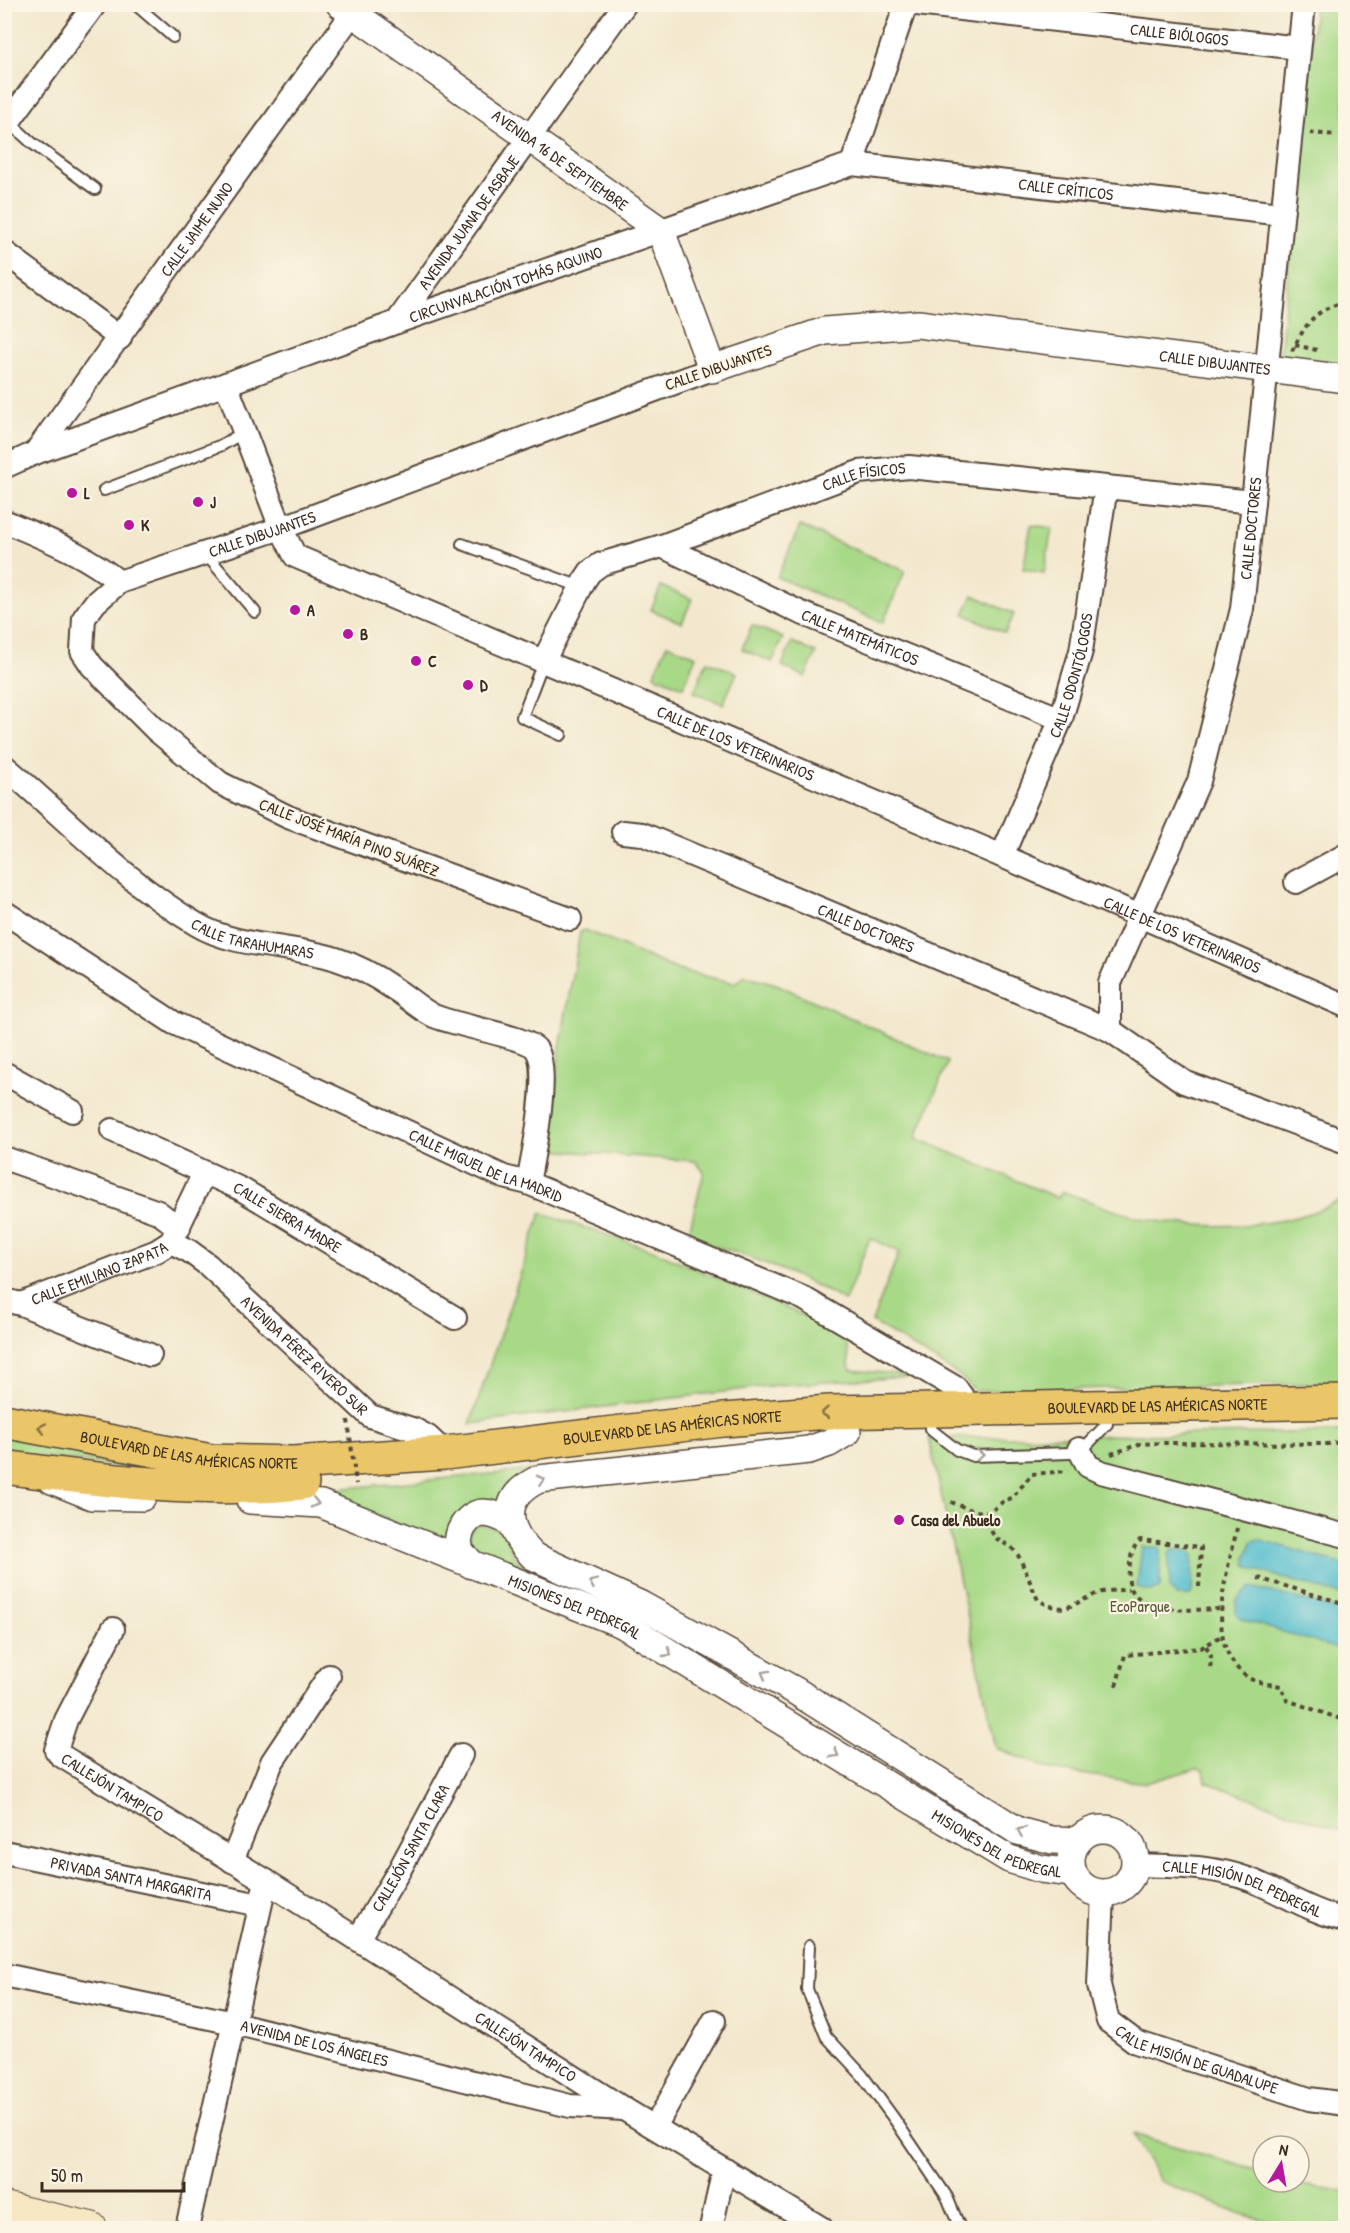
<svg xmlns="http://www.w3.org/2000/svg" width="1350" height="2233" font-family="'Patrick Hand',sans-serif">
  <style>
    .green { fill: #a8d987; stroke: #728252; stroke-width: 1.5 }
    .water { fill: #52bdce; stroke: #467476; stroke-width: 1.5 }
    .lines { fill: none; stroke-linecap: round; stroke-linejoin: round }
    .service-casing { stroke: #574638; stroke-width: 14 }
    .minor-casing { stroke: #574638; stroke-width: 26 }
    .tertiary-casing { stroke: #574638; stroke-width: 30 }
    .secondary-casing { stroke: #574638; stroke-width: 34 }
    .primary-casing { stroke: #574638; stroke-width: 36 }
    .path { stroke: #574638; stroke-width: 4; stroke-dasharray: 4.5 4.5; stroke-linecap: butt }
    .service { stroke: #fff; stroke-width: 10 }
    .minor { stroke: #fff; stroke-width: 22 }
    .tertiary { stroke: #fff; stroke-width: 27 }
    .secondary { stroke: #f7e8c3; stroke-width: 32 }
    .primary { stroke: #eac669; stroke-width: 33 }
    .path-bridge { stroke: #574638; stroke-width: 4; stroke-dasharray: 4.5 4.5; stroke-linecap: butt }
    .oneway { stroke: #8a7040 }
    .oneway2 { stroke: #a79f9a }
    .poi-dot { fill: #b5179e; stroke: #fcf5e5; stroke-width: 2 }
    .labels { text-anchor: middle; stroke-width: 4.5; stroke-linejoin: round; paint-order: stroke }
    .street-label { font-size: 16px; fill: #3b2a1e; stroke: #fcf5e5 }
    .poi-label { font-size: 16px; font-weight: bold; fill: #3b2a1e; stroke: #fcf5e5; text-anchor: start }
    .park-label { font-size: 16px; fill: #565638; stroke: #fcf5e5 }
  </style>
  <rect width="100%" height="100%" fill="#fcf5e5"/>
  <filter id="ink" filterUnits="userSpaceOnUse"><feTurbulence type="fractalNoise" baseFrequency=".0167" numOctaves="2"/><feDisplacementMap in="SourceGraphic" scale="12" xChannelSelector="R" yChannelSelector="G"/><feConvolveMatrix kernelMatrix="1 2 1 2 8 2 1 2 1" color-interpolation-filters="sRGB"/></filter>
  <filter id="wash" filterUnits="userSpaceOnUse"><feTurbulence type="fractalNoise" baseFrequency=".008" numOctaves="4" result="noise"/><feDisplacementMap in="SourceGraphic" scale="24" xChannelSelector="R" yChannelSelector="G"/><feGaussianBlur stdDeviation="1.35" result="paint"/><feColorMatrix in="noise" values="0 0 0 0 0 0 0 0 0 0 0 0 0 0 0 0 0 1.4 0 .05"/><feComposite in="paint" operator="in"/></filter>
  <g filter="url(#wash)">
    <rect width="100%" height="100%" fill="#f3e8ce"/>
    <path class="green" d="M1315,5h30v366l-66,-7z
      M1031,525l21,3 -8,45 -21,-4z
      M800,526l105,45 -22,52 -106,-46z
      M661,586l31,13 -10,24 -31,-13z
      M973,595l41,19 -9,19 -41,-19z
      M752,625l31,13 -11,24 -30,-13z
      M792,642l24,11 -11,24 -23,-11z
      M667,644l29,12 -13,31 -29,-12z
      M707,661l30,12 -14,31 -29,-12z
      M585,930l93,40 57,13 10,-8 31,9 172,78 -32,76 142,60 4,-7c26,9 52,21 78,27 62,12 151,13 205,-21v186l-370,8 -16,-16 -87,-53 27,-70 -29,-14 -25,63c-47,-27 -104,-49 -158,-62l17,-67 -9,-11 -144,-11 8,-97 21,-121z
      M541,1213l114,38 191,83 4,36 73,6 -146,9 -307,39z
      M5,1430l214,40 -80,-1 -134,-17z
      M1345,1432v400l-139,-50 -2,-12 -7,-2 -51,15 -95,-13 -55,-22 -67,-310z
      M532,1470l-27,18 -8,14 -50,42 -132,-53z
      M478,1523l25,8 11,25 11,11 -2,7 -53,-23v-20z
      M1133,2134l130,38v10c28,0 54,6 82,9v37h-48l-56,-14 -81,-33z"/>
    <path class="water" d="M1258,1539l87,26v31l-95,-28 -4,-4v-7l6,-15z
      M1142,1547h18v41c-7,5 -17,3 -23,-2z
      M1173,1550h16l4,6 -1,36 -2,4h-13l-7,-7 -1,-35z
      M1251,1587l94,24v40l-105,-32 -4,-5v-13z"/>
  </g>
  <g filter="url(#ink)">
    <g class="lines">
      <g class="service-casing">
        <path id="service" d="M135,4l38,33
          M9,122l23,21 63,46
          M104,490l118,-45 22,-13
          M462,544l119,43
          M205,553l50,59
          M543,662l-21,55 39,18
          M930,1429l27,21 16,6 97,-3 16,-7 21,-22
          M809,1946l-2,43 19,47 36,39 33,45 52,77 13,31"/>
      </g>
      <g class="minor-casing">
        <g id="minor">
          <path id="s1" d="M917,4l382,44"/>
          <path d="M4,128l91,-124"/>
          <path d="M852,164l54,-160"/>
          <path d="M4,252l116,86"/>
          <path id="s2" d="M397,322l228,-318"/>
          <path id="s3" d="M226,384l55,144 14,28 707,300 344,150"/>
          <path id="s4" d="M35,453l324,-449"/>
          <path id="s5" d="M4,467l31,-14 362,-131 455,-158 429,50"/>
          <path d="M4,521c42,18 80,32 115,61"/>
          <path id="s6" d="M662,546l137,66 262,107"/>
          <path id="s7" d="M543,662l41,-81 6,-9 11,-8 61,-18 197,-74 50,-5 344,35"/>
          <path id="s8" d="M4,766c63,53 121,116 192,158 41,25 96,20 140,35 19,6 41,18 57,29 14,8 26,21 41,28 20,9 93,21 102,33 15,19 -3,108 -8,134"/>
          <path id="s9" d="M623,832l19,2 468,196 74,52 162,60"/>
          <path id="s10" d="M1002,856l59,-137 20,-68 25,-164"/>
          <path d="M1296,882l50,-27"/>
          <path id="s11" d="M4,912l170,111 330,154 24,6 275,115 153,90 14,20"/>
          <path id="s12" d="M570,919l-282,-102 -68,-34 -64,-53 -64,-64 -10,-15 2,-33 11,-15 24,-21 162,-54 431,-159"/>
          <path id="s13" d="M1110,1030v-47l89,-202 43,-172 62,-605"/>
          <path d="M4,1073l68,38"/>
          <path id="s14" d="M112,1130l129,59 214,129"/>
          <path d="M4,1158l154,54 21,16"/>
          <path id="s15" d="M171,1242l18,9 19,14 162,151 45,14 13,7 17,16"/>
          <path d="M4,1300l17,4 129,51"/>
          <path id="s16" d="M21,1304l136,-53 14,-9 33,-69"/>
          <path d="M1079,1449l9,17 13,6 245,64"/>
          <path id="s17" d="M113,1629l-47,91 -10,30 4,5 206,126 358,228 197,119"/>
          <path id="s18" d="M4,1852l256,53"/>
          <path d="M232,1861l40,-99 57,-86"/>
          <path id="s19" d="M1135,1865c39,1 79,1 116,15 32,13 60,32 95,40"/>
          <path id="s20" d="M1103,1894l-4,91 9,36 28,21 173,57 37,5"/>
          <path id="s21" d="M358,1939l42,-70 61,-114"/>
          <path id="s22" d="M4,1975l230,48 336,83 54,3"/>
          <path d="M655,2127l59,-106"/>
          <path d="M187,2228l79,-347"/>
          <path d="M711,2228l13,-59"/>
        </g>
      </g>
      <g class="tertiary-casing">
        <g id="tertiary">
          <path id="s23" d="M340,4l321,227 51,138 113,-38 93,-7 428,55"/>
          <path d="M847,1432l-18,11 -20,7 -270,29c-40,19 -34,49 -6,77l108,49 153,85 224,141 34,9 26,1"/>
          <path d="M52,1480l40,16 50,1"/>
          <path id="s24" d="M250,1500l71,4 301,120 387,235 32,10 31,4"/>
          <path d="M472,1565c-3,-5 -10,-10 -12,-15 -6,-16 7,-36 23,-37 11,0 19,5 28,9"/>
          <circle cx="1103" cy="1861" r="32"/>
        </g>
      </g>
      <g class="secondary-casing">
        <path id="secondary" d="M4,2208l87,20"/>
      </g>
      <g class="primary-casing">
        <g id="primary">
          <path id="s25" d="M4,1421l207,40 82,2 152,-10 278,-33 106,-8 517,-10"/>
          <path d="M4,1467c100,14 198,26 298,16"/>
        </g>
      </g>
      <path class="path" d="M1310,133l27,2
        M1295,345l26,6
        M1292,351c14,-27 22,-42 54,-49
        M1111,1454l29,-10 25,-1 163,1 18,-3
        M951,1502l20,8 18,3 16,-13 7,-2 20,-24 36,-3
        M989,1513c0,37 18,22 30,44 7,14 12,28 19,43 29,16 33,4 58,-6 11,-4 22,-4 33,-4
        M1237,1528c-9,44 -35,115 9,148 9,7 23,8 35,10l6,14 59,21
        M1258,1578l88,26
        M1199,1587l2,-40 -61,-7c-9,9 -9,17 -11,30 -7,46 61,40 91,39
        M1206,1646l5,9 -1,16
        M1116,1686l9,-31 76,-7 22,-13"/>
      <use href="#service" class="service"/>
      <use href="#minor" class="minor"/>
      <use href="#tertiary" class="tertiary"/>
      <use href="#secondary" class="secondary"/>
      <use href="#primary" class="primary"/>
      <path class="path-bridge" d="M348,1420l8,64"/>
    </g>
    <defs><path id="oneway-chevron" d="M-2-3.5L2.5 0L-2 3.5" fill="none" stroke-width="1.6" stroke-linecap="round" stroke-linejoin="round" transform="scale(1.5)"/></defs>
    <g class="oneway">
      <use href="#oneway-chevron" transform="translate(825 1413) rotate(176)"/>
      <use href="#oneway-chevron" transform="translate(42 1428) rotate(-169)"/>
    </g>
    <g class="oneway2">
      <use href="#oneway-chevron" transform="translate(980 1455) rotate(2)"/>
      <use href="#oneway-chevron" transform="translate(541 1480) rotate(-14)"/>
      <use href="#oneway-chevron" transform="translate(315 1503) rotate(13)"/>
      <use href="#oneway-chevron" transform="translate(593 1583) rotate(-156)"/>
      <use href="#oneway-chevron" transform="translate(668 1653) rotate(31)"/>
      <use href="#oneway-chevron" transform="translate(765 1674) rotate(-151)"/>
      <use href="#oneway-chevron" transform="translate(835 1754) rotate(31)"/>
      <use href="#oneway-chevron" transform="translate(1021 1831) rotate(-157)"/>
    </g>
  </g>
  <g class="poi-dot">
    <circle cx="72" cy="493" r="6"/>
    <circle cx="198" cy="502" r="6"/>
    <circle cx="129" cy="525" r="6"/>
    <circle cx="295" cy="610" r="6"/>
    <circle cx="348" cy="634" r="6"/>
    <circle cx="416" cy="661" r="6"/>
    <circle cx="468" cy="685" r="6"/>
    <circle cx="899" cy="1520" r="6"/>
  </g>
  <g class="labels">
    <g class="street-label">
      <text dy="6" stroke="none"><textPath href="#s1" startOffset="264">CALLE BIÓLOGOS</textPath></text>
      <text dy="6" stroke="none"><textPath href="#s23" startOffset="270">AVENIDA 16 DE SEPTIEMBRE</textPath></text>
      <text dy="6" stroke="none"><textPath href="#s5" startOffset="1116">CALLE CRÍTICOS</textPath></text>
      <text dy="6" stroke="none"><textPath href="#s2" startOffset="123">AVENIDA JUANA DE ASBAJE</textPath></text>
      <text dy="6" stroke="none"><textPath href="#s4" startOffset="276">CALLE JAIME NUNO</textPath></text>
      <text dy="6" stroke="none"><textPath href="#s5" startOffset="534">CIRCUNVALACIÓN TOMÁS AQUINO</textPath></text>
      <text dy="6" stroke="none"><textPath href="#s23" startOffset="1052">CALLE DIBUJANTES</textPath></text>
      <text transform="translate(718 367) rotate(-19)" y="6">CALLE DIBUJANTES</text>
      <text dy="6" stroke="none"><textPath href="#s7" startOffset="393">CALLE FÍSICOS</textPath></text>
      <text dy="6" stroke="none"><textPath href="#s13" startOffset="526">CALLE DOCTORES</textPath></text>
      <text dy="6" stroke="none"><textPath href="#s12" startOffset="802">CALLE DIBUJANTES</textPath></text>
      <text dy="6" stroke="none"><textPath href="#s6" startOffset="218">CALLE MATEMÁTICOS</textPath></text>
      <text dy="6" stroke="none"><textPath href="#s10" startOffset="194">CALLE ODONTÓLOGOS</textPath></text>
      <text dy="6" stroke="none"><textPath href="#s3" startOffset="664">CALLE DE LOS VETERINARIOS</textPath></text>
      <text transform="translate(349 837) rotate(21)" y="6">CALLE JOSÉ MARÍA PINO SUÁREZ</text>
      <text dy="6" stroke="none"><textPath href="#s9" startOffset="262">CALLE DOCTORES</textPath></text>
      <text dy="6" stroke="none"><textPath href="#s3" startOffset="1150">CALLE DE LOS VETERINARIOS</textPath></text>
      <text dy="6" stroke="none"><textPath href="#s8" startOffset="308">CALLE TARAHUMARAS</textPath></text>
      <text dy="6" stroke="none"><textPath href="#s11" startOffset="546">CALLE MIGUEL DE LA MADRID</textPath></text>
      <text dy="6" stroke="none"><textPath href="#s14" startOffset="196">CALLE SIERRA MADRE</textPath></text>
      <text dy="6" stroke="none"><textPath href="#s16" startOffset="84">CALLE EMILIANO ZAPATA</textPath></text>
      <text dy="6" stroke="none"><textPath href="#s15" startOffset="176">AVENIDA PÉREZ RIVERO SUR</textPath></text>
      <text dy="6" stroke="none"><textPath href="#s25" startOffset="1160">BOULEVARD DE LAS AMÉRICAS NORTE</textPath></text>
      <text dy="6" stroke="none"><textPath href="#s25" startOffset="674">BOULEVARD DE LAS AMÉRICAS NORTE</textPath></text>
      <text dy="6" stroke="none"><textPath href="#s25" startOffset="188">BOULEVARD DE LAS AMÉRICAS NORTE</textPath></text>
      <text dy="6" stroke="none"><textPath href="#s24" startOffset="345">MISIONES DEL PEDREGAL</textPath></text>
      <text dy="6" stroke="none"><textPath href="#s17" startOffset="202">CALLEJÓN TAMPICO</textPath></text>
      <text dy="6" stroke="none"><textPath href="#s24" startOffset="831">MISIONES DEL PEDREGAL</textPath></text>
      <text dy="6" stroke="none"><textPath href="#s21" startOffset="105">CALLEJÓN SANTA CLARA</textPath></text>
      <text dy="6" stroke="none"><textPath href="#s18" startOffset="130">PRIVADA SANTA MARGARITA</textPath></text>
      <text dy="6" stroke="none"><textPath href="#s19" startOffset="111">CALLE MISIÓN DEL PEDREGAL</textPath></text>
      <text dy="6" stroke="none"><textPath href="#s22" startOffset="318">AVENIDA DE LOS ÁNGELES</textPath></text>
      <text dy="6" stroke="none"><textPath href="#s17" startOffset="690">CALLEJÓN TAMPICO</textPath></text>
      <text dy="6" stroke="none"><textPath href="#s20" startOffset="226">CALLE MISIÓN DE GUADALUPE</textPath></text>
    </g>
    <g class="poi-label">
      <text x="84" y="499">L</text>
      <text x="210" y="508">J</text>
      <text x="141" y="531">K</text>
      <text x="307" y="616">A</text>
      <text x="360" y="640">B</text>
      <text x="428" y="667">C</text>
      <text x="480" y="691">D</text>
      <text x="911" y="1526">Casa del Abuelo</text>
    </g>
    <g class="park-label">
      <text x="1140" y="1612">EcoParque</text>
    </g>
  </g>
  <rect width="1350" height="2233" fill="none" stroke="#fcf5e5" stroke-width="24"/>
  <g transform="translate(1281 2164) rotate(11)"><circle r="28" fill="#fcf5e5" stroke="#afa495" stroke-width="1.5"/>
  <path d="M0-4.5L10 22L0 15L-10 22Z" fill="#b5179e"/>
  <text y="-9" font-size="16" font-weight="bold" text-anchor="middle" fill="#3b2a1e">N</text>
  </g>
  <path d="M42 2182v9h142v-9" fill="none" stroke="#3b2a1e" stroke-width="3"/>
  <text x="51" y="2182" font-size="18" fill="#3b2a1e" stroke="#fcf5e5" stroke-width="4.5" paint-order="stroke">50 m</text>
</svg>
